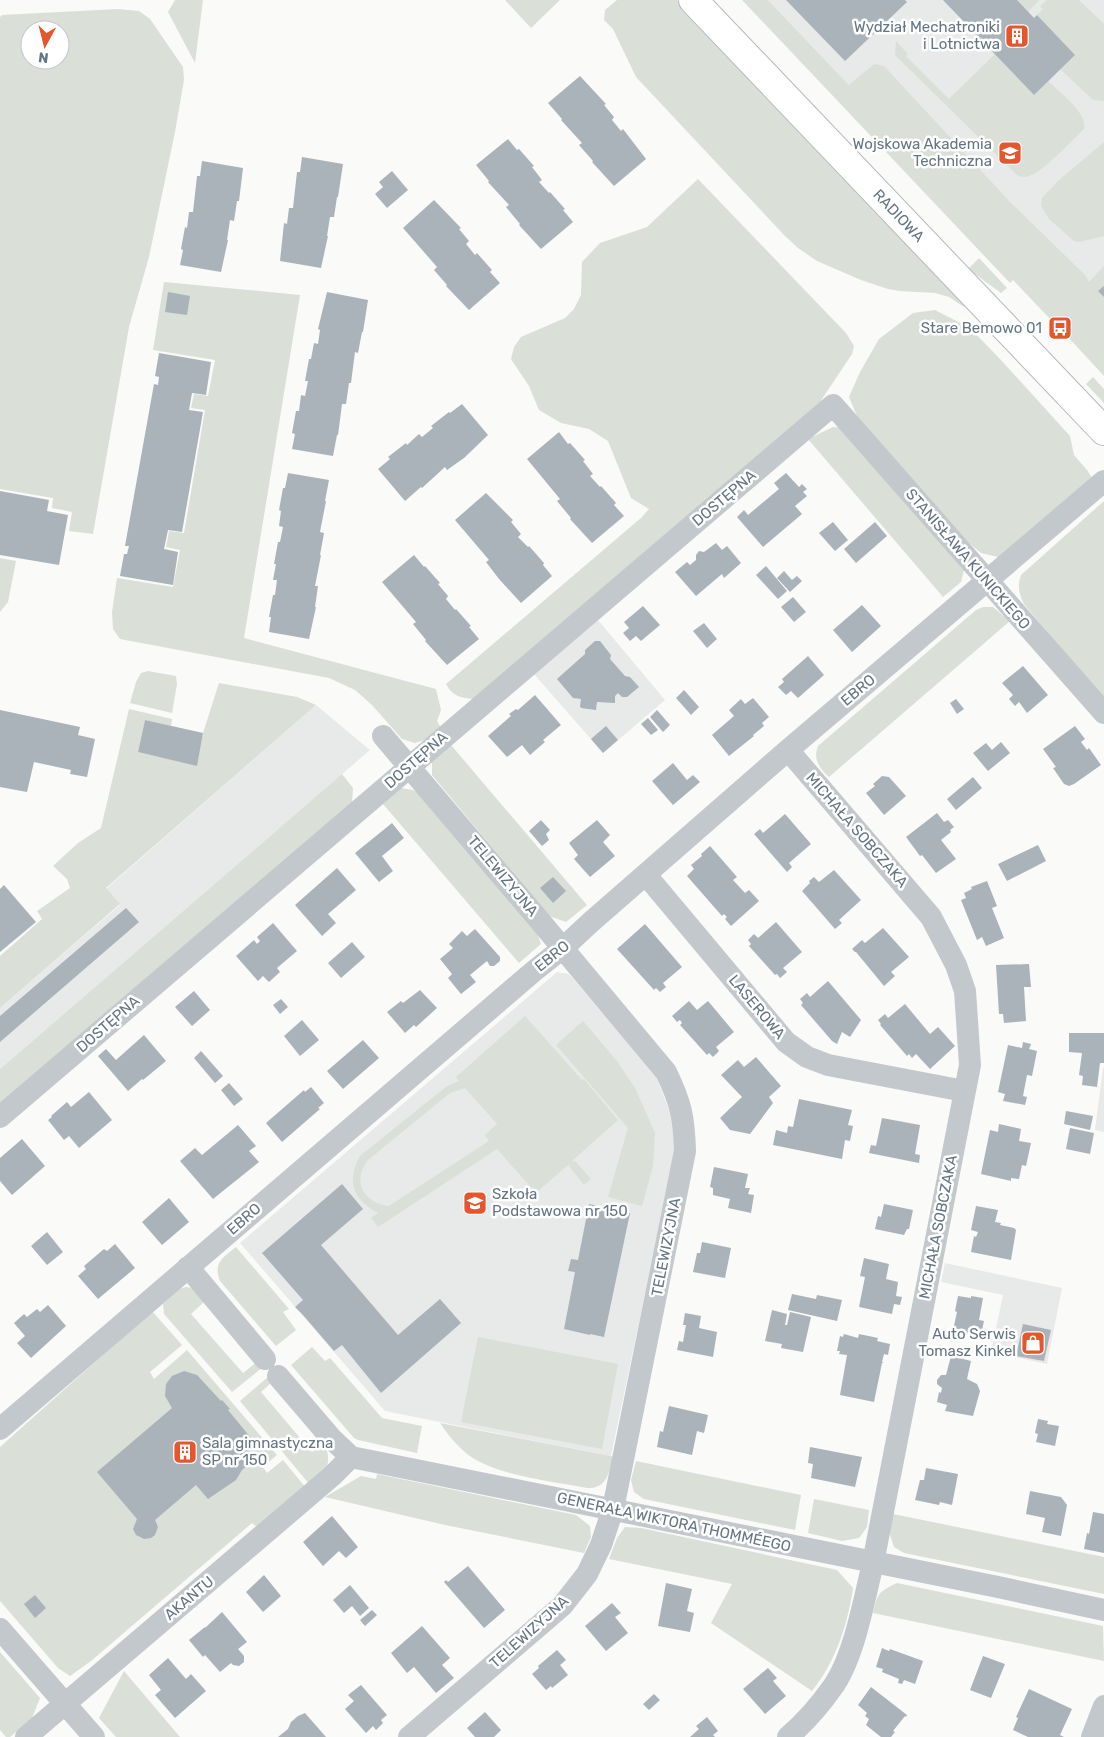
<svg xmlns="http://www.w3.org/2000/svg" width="1104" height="1737" font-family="Rubik,sans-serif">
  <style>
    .built { fill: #e8e9e9 }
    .green { fill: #dadfd7; fill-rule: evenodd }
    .building { fill: #aab3b9 }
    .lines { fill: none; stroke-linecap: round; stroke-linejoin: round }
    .major-casing { stroke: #b5babe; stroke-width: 30 }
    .minor { stroke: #c3c8cc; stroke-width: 22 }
    .major { stroke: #fff; stroke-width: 28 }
    .labels { text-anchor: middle; stroke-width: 5; stroke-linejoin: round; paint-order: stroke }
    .poi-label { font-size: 15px; fill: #657683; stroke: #fff; text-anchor: end }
    .street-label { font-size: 15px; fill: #657683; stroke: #fff }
  </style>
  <rect width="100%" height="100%" fill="#fafaf8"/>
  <path class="built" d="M768,0h336v348l-255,-263z
    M598,620l67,80 -62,53 -69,-79z
    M316,705l54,45 -370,319v-61l120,-103 -14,-16z
    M557,972l12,2 86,100 15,38 4,18 1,20 -64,306 -226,-45 -145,-168z
    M1103,1068h1v64l-9,-2z
    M945,1263l117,25 -15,76 -56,-12 12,-57 -62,-13z"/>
  <path class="green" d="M175,0h28l-8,63 -27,-51z
    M505,0h55l-29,28z
    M617,0h60l291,304 -4,3 -15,-10 -14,-4 -35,-2 -12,-2 -27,-9 -44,-19 -19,-13 -13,-12 -149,-159 -23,-48 -9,-9 1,-10z
    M742,0h26l81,85 25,-21 10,2 127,137 74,72 4,7 15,-16v110l-36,-39 3,-3 -14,-15 -4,3 -40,-42 -3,3z
    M1017,0h22l-11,12z
    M1047,0h32l25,24v77l-11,-1 -33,-31 15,-14 -38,-40 6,-6 -3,-3z
    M118,9l21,2 11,8 33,48 1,13 -9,52 -26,125 -20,70 -36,207 -24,-3 3,-19 -20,-4 1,-10 -53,-9v-472l2,-2zM30,30h30v30h-30z
    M896,41l12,13 -2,2 43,43 46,-45 39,41 14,-14c11,11 40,32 36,48 -12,11 -44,47 -59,48 -3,0 -6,-1 -8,-2l-122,-120z
    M1104,142v94l-25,6 -5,-1 -25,-22 -8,-13 1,-8 17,-18z
    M698,179l148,154 8,13 -2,8 -32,48 -346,297c-13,-1 -22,-3 -28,-15l195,-166 8,-9 -18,-11 -23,-57 -19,-12 -28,-6 -22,-13 -10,-24 -18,-27 3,-12 7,-10 44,-19 9,-9 7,-14 1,-33 18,-19 47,-16z
    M979,258l28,30 -6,5 -33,-24z
    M164,282l136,13 -56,343 192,51 5,21 -4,11 4,7 -14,11 -12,4 -13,-4 -30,-34 -17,-15 -26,-12 -209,-39 -7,-10 -1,-17 5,-34 56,9 7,-37 -14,-3 3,-16 15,2 21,-123 -14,-2 3,-14 14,2 7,-36 -62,-10z
    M935,310l35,18 30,31 70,77 4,19 13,15 5,8 -90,80 -21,-5 -22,-18 -100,-114 -10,-24 11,-25 19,-33 34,-26z
    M1093,377l11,12v14l-18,-19z
    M833,427l12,1 120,138 -4,16 -18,15 -135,-158z
    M1104,501v199l-80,-96c-5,-10 -7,-18 -3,-29z
    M0,558l16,3 -8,41 -8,10z
    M983,607h10l17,14 -181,156c-10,-9 -16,-18 -11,-31l158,-136z
    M148,671l28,5 1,8 -5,29 -42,-10 6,-21 5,-9z
    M219,683l78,14 19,8 -210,183 14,16 -120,104v-52l42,-37 -5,-8 33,-23 -3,-9 -14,-13 25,-23 23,-15 28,-119 43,10 -1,7 -26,-6 -7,32 58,13 7,-32z
    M451,745l136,160 -21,17 -17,-6 -117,-141v-14z
    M342,774l11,14 -1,15 -352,304v-38z
    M401,788l12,2 7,3 115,134 6,17 -22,19 -136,-159z
    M525,1016l57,64 2,-1 34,41 -46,41 1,1 2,-1 16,18 -7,6 -15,-19v-2l-33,29 -39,-44 -119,78 -7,-9 7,-5c-25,-13 -32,-32 -18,-57l87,-70 12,-5 -3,-4zM465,1088l32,36 -12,11 4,6 -100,65c-25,-3 -38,-25 -21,-46l82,-67z
    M583,1021l34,40 18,27 20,45 -2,33 -11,40 -34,-9 20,-69 -72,-83z
    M236,1247l53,62 -6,3 13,18 -20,16 -56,-65c-7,-18 2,-23 16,-34z
    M186,1287l7,1 11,14 -13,12 52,59 14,-11 6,5 -31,25 -68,-78 -1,-10 16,-15z
    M152,1311l30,34 -32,27 4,7 33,-29 90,105 -14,12 4,6 16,-13 23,28 -48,40 -6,-5 -161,138 -21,15 -12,-8 -58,-67v-154z
    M478,1337l140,27 -16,85 -141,-27z
    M312,1347l13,14 5,-3 52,60 40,8 -5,27 -59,-13 -4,-2 -63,-73z
    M268,1377l5,4 -12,11 51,60 12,-10c9,22 3,29 -14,43l-70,-84z
    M440,1423l171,33 2,1c-4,17 -7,32 -26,31 -35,-7 -78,-11 -109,-27 -15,-8 -29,-24 -38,-38z
    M636,1461l165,34 -6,35 -151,-31 -10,-7 -3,-12z
    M377,1474l199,41 14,11 1,11 -7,16 -139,-28 -120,-28 36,-21 15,3z
    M814,1499l55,11 -2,17 -8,11 -17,3 -34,-8z
    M893,1514l211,43v37l-200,-41 -10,-6 -5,-15z
    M625,1527l16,1 196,42 16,18c-5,36 -18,75 -41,103l-101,-68 21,-39 -123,-25 8,-21z
    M897,1583l206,43 1,35 -231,-48c5,-20 5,-21 24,-30z
    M0,1652l40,46 -8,20 -22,19h-4l-6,-7z
    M124,1671l56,66h-64l-17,-19z"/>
  <path class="building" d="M786,0h119l2,2 -62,59z
    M943,0h74l17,18 3,-3 38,40 -41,40z
    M580,76l26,28 -2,1 10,12 -2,3 9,11 2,-2 23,30 -32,27 -22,-24 1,-1 -14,-16 3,-2 -21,-23 1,-1 -14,-16z
    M508,139l9,11 2,-1 15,17 -2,1 10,13 -3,2 10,11 1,-1 15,17 -2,1 10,12 -32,27 -22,-24 1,-1 -14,-17 3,-2 -21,-23 1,-1 -13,-16z
    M302,157l41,7 -5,33h-1l-3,20h-4l-3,19h1l-7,32 -41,-7 4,-38 3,1 2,-16h4l4,-36h3z
    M202,161l41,7 -4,33h-2l-3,20 -4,-1 -3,20h1l-7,32 -41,-7 3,-15 -2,-1 4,-22 2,1 2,-16h4l4,-36h3z
    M392,171l16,19 -21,18 -12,-14 8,-7 -4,-5z
    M434,200l27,28 -2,1 10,12 -3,3 9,11 2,-2 15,17 -2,2 10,11 -31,27 -23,-24 1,-1 -13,-15 3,-3 -34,-39z
    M1104,286v11l-6,-6z
    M168,292l22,4 -3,19 -22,-3z
    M327,292l41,8 -5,32h-1l-4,21 -3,-1 -4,31h-2l-3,21h-4l-4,31h-1l-4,21 -41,-7 3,-15 -3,-1 4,-22h3l2,-16 4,1 3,-15h-3l4,-22h2l3,-16 4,1 2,-14 -2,-1z
    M159,353l52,9 -5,33 -14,-2 -3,17 14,2 -21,120 -14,-2 -4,19 14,3 -5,33 -53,-9 4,-22h3l2,-8h-4l29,-162 4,1 1,-8 -4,-1z
    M462,404l26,31 -24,23 -17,12 -2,-3 -23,21 -1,-1 -16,14 -27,-32 12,-10 -2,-2 18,-14 1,2 12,-11 3,3 11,-9 -2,-2 18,-14 1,1z
    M559,432l9,12 2,-1 15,17 -2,1 10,13 -3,2 10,11 1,-1 15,17 -2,2 10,11 -32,27 -22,-24 1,-1 -14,-17 3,-2 -33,-40z
    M288,473l41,7 -4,21h1l-6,31 4,1 -4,22h1l-6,31h3l-3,21h1l-7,32 -40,-7 2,-15h-2l4,-22h2l2,-15h-4l3,-16h-2l4,-22h2l3,-15 -4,-1 2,-15 -2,-1 4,-22h2z
    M786,473l13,14 3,-3 5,5 -4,3 4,4 -12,10 7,8 -39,33 -26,-30 7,-7 4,5 31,-26 -5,-6z
    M0,491l49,9 -2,11 21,4 -9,50 -59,-10z
    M486,493l27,27 -2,2 10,12 -3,3 10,10 1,-1 15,17 -1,2 9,11 -31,27 -22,-24 -13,-17 3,-2 -34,-40z
    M833,522l15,18 -13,11 -16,-18z
    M875,522l12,14 -31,27 -12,-14z
    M716,543l6,7 5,-4 14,17 -17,15 -2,-4 -26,22 -21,-24 12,-10 3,3 6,-5v-5l3,-4 5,1z
    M414,555l10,12 1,-1 15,17 -2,1 10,12 -2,3 9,11 1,-1 15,17 -2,1 10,12 -32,26 -22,-24 1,-1 -13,-16 3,-2 -34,-40z
    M766,566l21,25 -9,8 -22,-24z
    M784,571l8,9 5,-4 5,5 -12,11 -13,-14z
    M793,597l13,15 -12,10 -13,-15z
    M862,605l19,21 -29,26 -19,-22z
    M643,606l17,19 -19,16 -5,-5 -6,5 -7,-8 6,-5 -5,-6z
    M704,623l13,16 -10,9 -14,-17z
    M595,641h5l11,14 -1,4 15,17 5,1 9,10 -12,10h-5l-4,-4 -3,3v7l-18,-1 -1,8 -15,-2 -1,-2 1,-7 -8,-1 -16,-19 28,-25v-4z
    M808,656l16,19 -26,23 -7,-7 -5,4 -8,-8 6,-5 -2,-3z
    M1023,666l25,29 -21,18 -8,-11 -4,4 -6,-7 4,-4 -11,-12z
    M684,690l15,17 -8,8 -15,-17z
    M535,695l26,30 -18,15 2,2 -15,13 -8,-10 -15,12 -19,-21 23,-20 -2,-2 7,-5 2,1z
    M753,698l16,19 -7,6 2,3 -11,9 1,1 -25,20 -17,-21 22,-19 -5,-6 12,-11 4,5z
    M956,699l8,10 -7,5 -7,-11z
    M0,710l80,17 -2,8 17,4 -8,38 -17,-3 1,-4 -37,-8 -7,30 -27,-5z
    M657,710l13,15 -7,7 -13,-15z
    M648,718l10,12 -7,5 -10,-11z
    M145,720l58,13 -6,33 -59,-14z
    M606,726l12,14 -15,13 -12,-14z
    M1075,726l10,13 -4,3 6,8 2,-2 12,17 -27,19 -5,2 -5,-2 -11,-16 3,-1 -13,-18z
    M1001,742l9,11 -22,18 -15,-18 13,-10 6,7z
    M673,763l14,17 6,-5 7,7 -27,23 -21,-24z
    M882,776l7,1 17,19 -22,19 -18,-22 9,-7 -2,-2z
    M973,777l9,11 -26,22 -9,-11z
    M937,813l7,9 4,-2 6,7 -4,3 1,2 -10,8 15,19 -20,14 -14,-18 -2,1 -14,-19z
    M785,814l26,30 -22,19 3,4 -5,5 -33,-38 6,-5 3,4z
    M541,820l9,10 -4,4 3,6 -7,6 -13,-15z
    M597,820l13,15 -7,7 12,14 -25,21 -16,-18 4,-4 -9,-12z
    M392,823l12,15 -22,18 11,15 -14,11 -24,-29z
    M1038,845l8,16 -39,20 -9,-17z
    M710,846l27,31 -4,3 12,13 4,-3 10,11 -28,25 -6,-7 2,-2 -3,-3 -2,2 -35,-40 7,-7 -3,-4 11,-9 -1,-2z
    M337,868l19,22 -28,24 8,9 -14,13 -27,-31z
    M834,870l27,30 -22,20 3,3 -7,6 -33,-38 8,-8 -1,-2 5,-4 5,5z
    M553,877l13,14 -13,12 -13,-15z
    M987,881l10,25 -5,2 12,30 -18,8 -4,-9 -5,3 -16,-40 5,-2 -2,-5 8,-4 -1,-2z
    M4,885l32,37 -36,30v-63z
    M126,908l13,14 -139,120v-26z
    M776,922l26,30 -19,16 4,4 -7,6 -3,-4 -2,1 -26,-29 2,-2 -3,-4 6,-6 4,4z
    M273,923l24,28 -20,17 3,4 -11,10 -6,-6 -5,5 -22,-25 18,-16 3,4 3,-3 -3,-4z
    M645,924l37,43 -19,16 3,4 -6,5 -4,-4 -2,2 -37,-41z
    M883,928l26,29 -18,15 4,4 -11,10 -28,-34h-1l-3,-3 10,-9 3,3z
    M475,929l25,28v4l-6,5h-4l-3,-5 -17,14 6,7 -15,12 -13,-16 4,-4 -12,-15 13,-11 -4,-4 13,-13 5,5z
    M352,942l13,15 -24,21 -13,-15z
    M1029,964l2,23h-7l2,34 -22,2 -1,-9h-4l-3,-49z
    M828,981l33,39 -11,17 -8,-5 -5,12 -5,-3 -31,-36 2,-2 -3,-4 7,-6 3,4z
    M420,990l17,18 -21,19 -2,-2 -9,8 -18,-21 14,-11 2,2z
    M194,991l16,19 -18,16 -17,-19z
    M281,999l7,8 -8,7 -7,-9z
    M689,1001l8,9 11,-9 26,31 -18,15 3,4 -6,6 -4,-4 -2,2 -27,-30 2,-2 -2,-3 -3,2 -5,-6z
    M905,1004l25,30 8,-7 17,19 -25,23 -14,-15 -4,4 -3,-4 -2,2 -27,-31 1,-1 -3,-4 7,-6 3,4z
    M302,1020l17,20 -19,16 -16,-20z
    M1069,1033h35v30h-4l-3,24 -15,-2 1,-9 -4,-1 3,-22 -13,-1z
    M144,1035l22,26 -23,19 -1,-1 -14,12 -30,-35 8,-7 10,11z
    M363,1040l16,18 -36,31 -16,-18z
    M1023,1042l8,2 -2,5 8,2 -5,25 -5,-1 -4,21 4,1 -2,8 -22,-4 2,-7 -7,-2 10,-47 14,3z
    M201,1051l22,25 -8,7 -21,-25z
    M756,1057l25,29 -12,11 4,6 -23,31 -20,-4 -10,-12 22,-21 -21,-22 17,-15 6,7z
    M229,1083l14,16 -9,7 -13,-16z
    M311,1087l13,16 -6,5 2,1 -38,33 -16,-19 38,-33 1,2z
    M89,1092l23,28 -33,28 -10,-12 -5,4 -16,-20 4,-3 -1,-1 16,-14 4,5z
    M799,1099l53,11 -4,15 5,1 -3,15 -5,-1 -3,19 -69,-14 3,-15 11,3 1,-7 5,1z
    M1066,1111l27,5 -3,14 -26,-6z
    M882,1118l38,7 -5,29 5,1 -1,8 -50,-10 2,-8 5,1z
    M999,1124l22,5 -2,12 12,2 -5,23 -4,-1 -3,14 -8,-1v3l-30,-7 9,-44 8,2z
    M238,1125l18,21 -7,5 10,11 -46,37 -33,-38 15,-13 7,7z
    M1070,1128l24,5 -4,21 -24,-5z
    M22,1139l23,27 -33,29 -12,-14v-23z
    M714,1167l34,7 -3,14h5l-2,6 6,1 -3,18 -23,-5 2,-9 -17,-4v-7l-3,-1z
    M342,1184l21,25 -42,36 77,90 42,-36 21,24 -80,70 -39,-48 -8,6 -31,-36 -8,-8 8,-7 -41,-47z
    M169,1198l20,24 -27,23 -20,-23z
    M589,1204l41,9 -26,124 -14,-3v1l-26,-6 11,-57 -7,-1 3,-12 7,1z
    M884,1204l29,6 -4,19h-2l-3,6 -29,-6 3,-13 3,1z
    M976,1206l22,4 -3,12 6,1 -1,2 14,3 2,2 -5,30 -40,-8 3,-16 2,1 2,-5 -7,-2z
    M47,1232l16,20 -16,13 -16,-19z
    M702,1242l29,6 -6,30 -32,-6 4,-19h3z
    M115,1244l20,24 -37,31 -20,-23 8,-7 -2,-3 20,-17 3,2z
    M864,1258l25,6 -3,15 12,3 -2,14 6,1 -2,8 -6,-1 -2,10 -33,-7 6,-30 -5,-1z
    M792,1294l24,5 1,-4 25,5 -5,21 -49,-11z
    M958,1296l13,2v-2l12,2 -4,22 5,1 -3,14 -28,-5 4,-18 -2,-1z
    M48,1305l18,21 -35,32 -14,-15 8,-7 -11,-13 10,-9 3,3 10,-8 3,3z
    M772,1310l15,4 -2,11h2l3,-13 21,5 -8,35 -22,-4 1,-4 -17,-3z
    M685,1313l16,3 -2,12 18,4 -4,25 -36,-7 2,-9 4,1 3,-17h-3z
    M1023,1324l28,6 -7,31 -28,-5z
    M844,1334l14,4 1,-4 19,4 -1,3 13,3 -2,11 -4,-1 -2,8 2,1h-2l-8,39 -34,-7 7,-40 -8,-1 1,-3h-3l3,-15 3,1z
    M951,1356l20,5 -4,18 10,5 3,7 -7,25 -28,-5 2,-6 -10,-3 2,-10 2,1 1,-5 -5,-4v-4l4,-5h5z
    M184,1371l13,4 24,26 1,-1 8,9 -2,1 23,28 -8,7 12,14 -13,11 -6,10 -28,19 -12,-14 -41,35 3,7 -3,8 -4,3 -7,1 -8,-4 -3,-6 4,-10 -40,-47 75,-64 -7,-12 1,-12 6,-8z
    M669,1406l39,9 -4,18 -7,-2 -5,24 -35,-8 3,-16 3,1z
    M1038,1419l10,2 -1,3 12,2 -4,20 -19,-4 2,-8 -3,-1z
    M810,1447l52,10 -7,30 -44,-9 2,-14 -5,-1z
    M926,1468l32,6 -6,31 -12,-3 -1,3 -24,-5 5,-20h4z
    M1030,1491l31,6 6,8 -6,31 -19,-4 3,-14 -19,-4z
    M1093,1512l11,2v39l-20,-4 3,-16 2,1z
    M332,1516l26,31 -12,11 -7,-7 -16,15 -20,-24z
    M468,1566l37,44 -21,18 -40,-46 2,-2 2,2z
    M264,1575l17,21 -18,16 -17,-20z
    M666,1583l26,6 -5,22 7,2 -4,19 -32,-6z
    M350,1585l19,23 -9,8 -8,-10 -8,7 -11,-13z
    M35,1595l11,13 -11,10 -11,-14z
    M612,1603l9,10 -6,4 13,16 -22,18 -21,-25z
    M372,1610l5,5 -12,11 -5,-6z
    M222,1612l25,30 -9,7 6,7v6l-5,4 -6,-1 -2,-2 -11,9 -15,-17 -2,2 -14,-17 16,-13v1z
    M422,1626l28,32 -8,7 12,13 -18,15 -22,-26 -7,6 -16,-20z
    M882,1648l7,3 1,-2 33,12 -8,23 -11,-4 -2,4 -4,-1 1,-4 -17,-7 1,-3 -7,-2z
    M557,1650l9,10 -6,5 8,10 -16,13 -1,-2 -5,4 -14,-16 7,-6 -1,-2z
    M983,1656l22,8 -14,34 -21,-8z
    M168,1658l18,21 5,-5 15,17 -31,27 -20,-23 6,-5 -12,-15z
    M768,1668l9,10 -4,3 13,15 -21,18 -22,-25z
    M361,1685l26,30 -6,5 2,3 -7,7 -3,-4 -7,7 -21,-24 9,-8 -6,-6z
    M871,1687l36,28 -1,2 -1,-1 -12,15 2,1 -4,5h-10l-15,-12 3,-6 -4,-3 2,-3 -9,-8z
    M1029,1689l43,20 -12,26 4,2h-36l-15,-7 5,-12 -2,-1z
    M654,1694l6,6 -11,10 -6,-6z
    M485,1712l16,18 -7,7h-19l-8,-9z
    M305,1713l21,24h-48l10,-8 3,-7 7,-6z
    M707,1717l11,14 -5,4 2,2h-25l9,-8 -3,-3z"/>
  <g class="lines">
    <g class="major-casing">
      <g id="major">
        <path id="s1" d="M693,0l411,431"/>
      </g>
    </g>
    <path class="minor" d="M383,736l157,185 126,151c15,31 18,45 19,79l-72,358 -12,36 -14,29 -25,32 -153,131
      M646,875l140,167 21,15 21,8 136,26
      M0,1117l833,-712 271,308
      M188,1267l77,92
      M278,1376l53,62 20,19 647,130 106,23
      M0,1429l534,-458 29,-23 28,-26 197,-172 316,-269
      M0,1629l94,108
      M26,1737l306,-261 19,-19
      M788,1737c16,-14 32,-32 44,-49 22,-30 32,-88 41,-125l97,-498 -5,-74 -9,-26 -25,-48 -143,-167
      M1092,1737l12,-31"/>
    <use href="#major" class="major"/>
  </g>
  <defs>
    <g id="building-square" transform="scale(1.25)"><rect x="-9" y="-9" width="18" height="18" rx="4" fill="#e4572e" stroke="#fff"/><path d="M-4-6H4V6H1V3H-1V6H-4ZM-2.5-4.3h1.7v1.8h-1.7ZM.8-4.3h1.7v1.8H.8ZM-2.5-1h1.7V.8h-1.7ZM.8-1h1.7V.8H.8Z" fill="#fff"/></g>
    <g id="university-square" transform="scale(1.25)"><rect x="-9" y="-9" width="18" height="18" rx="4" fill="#e4572e" stroke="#fff"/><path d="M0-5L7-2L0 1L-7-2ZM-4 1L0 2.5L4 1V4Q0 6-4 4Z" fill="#fff"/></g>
    <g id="bus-square" transform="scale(1.25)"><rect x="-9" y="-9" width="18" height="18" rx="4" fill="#e4572e" stroke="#fff"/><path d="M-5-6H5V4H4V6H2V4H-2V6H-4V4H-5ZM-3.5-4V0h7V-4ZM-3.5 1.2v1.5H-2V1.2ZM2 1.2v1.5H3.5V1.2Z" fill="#fff"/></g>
    <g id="school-square" transform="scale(1.25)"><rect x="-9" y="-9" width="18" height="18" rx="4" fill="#e4572e" stroke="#fff"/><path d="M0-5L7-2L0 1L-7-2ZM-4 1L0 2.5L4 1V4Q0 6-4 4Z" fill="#fff"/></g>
    <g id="shop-square" transform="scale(1.25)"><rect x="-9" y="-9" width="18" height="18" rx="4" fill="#e4572e" stroke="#fff"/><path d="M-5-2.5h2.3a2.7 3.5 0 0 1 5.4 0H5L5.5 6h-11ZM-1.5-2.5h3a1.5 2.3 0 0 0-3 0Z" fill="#fff"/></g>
  </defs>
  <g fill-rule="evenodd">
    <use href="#building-square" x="1017" y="36"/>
    <use href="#university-square" x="1010" y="153"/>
    <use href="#bus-square" x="1060" y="328"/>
    <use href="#school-square" x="475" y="1203"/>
    <use href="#shop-square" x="1033" y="1343"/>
    <use href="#building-square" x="185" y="1452"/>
  </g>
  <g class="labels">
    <g class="poi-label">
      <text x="1000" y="32">Wydział Mechatroniki<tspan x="1000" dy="17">i Lotnictwa</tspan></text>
      <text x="992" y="149">Wojskowa Akademia<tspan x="992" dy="17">Techniczna</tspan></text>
      <text x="1042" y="333">Stare Bemowo 01</text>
      <text x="492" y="1199" text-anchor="start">Szkoła<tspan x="492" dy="17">Podstawowa nr 150</tspan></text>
      <text x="1016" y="1339">Auto Serwis<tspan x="1016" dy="17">Tomasz Kinkel</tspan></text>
      <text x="202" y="1448" text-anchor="start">Sala gimnastyczna<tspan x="202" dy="17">SP nr 150</tspan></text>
    </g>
    <g class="street-label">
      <text dy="5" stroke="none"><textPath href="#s1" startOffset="298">RADIOWA</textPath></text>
      <text transform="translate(724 498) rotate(-40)" y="5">DOSTĘPNA</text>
      <text transform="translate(968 559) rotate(49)" y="5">STANISŁAWA KUNICKIEGO</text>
      <text transform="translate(858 690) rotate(-40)" y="5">EBRO</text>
      <text transform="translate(416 760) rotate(-41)" y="5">DOSTĘPNA</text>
      <text transform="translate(857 830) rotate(49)" y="5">MICHAŁA SOBCZAKA</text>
      <text transform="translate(503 876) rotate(50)" y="5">TELEWIZYJNA</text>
      <text transform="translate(552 956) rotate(-39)" y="5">EBRO</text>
      <text transform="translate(757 1007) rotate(50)" y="5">LASEROWA</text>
      <text transform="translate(108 1024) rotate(-41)" y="5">DOSTĘPNA</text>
      <text transform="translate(244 1219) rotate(-41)" y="5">EBRO</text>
      <text transform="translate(938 1227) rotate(-79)" y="5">MICHAŁA SOBCZAKA</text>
      <text transform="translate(666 1247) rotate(-79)" y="5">TELEWIZYJNA</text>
      <text transform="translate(674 1522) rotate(12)" y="5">GENERAŁA WIKTORA THOMMÉEGO</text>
      <text transform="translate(189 1598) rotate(-40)" y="5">AKANTU</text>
      <text transform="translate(529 1632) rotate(-42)" y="5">TELEWIZYJNA</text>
    </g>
  </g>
  <g transform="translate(45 45) rotate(187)"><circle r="24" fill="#ffffff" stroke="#c1c8cd"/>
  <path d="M0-4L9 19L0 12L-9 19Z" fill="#e4572e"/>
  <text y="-8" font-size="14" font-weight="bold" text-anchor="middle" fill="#657683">N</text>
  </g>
</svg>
